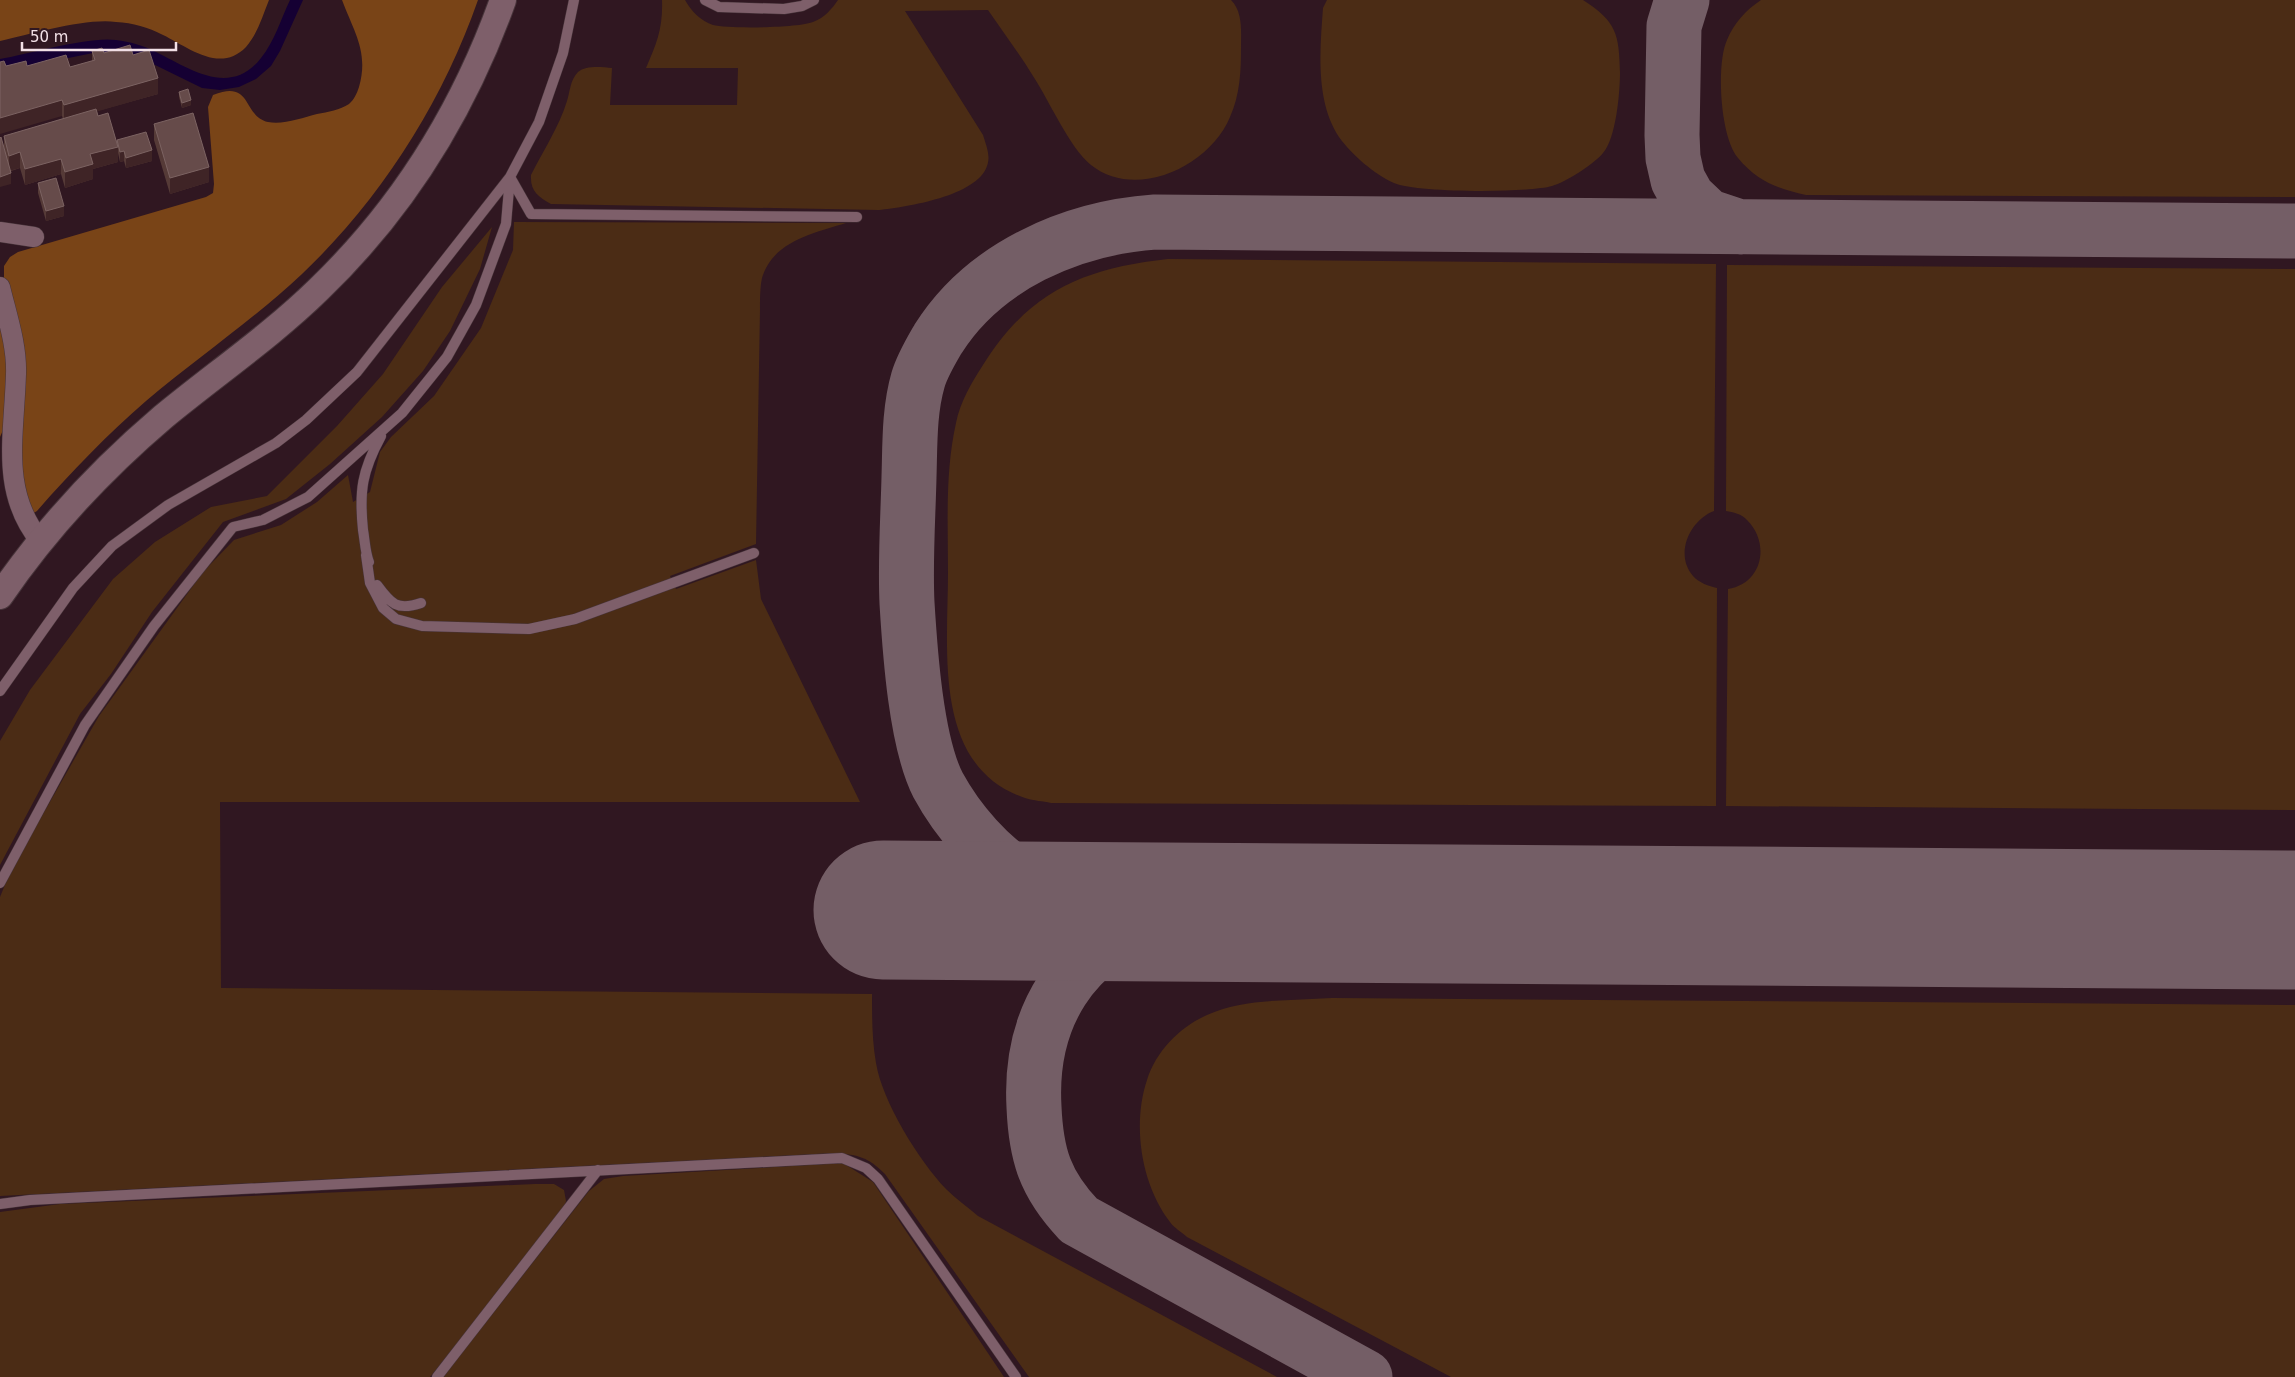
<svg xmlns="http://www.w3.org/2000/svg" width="2295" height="1377" font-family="'DejaVu Sans',sans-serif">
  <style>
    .green { fill: #4b2c15 }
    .forest { fill: #794417 }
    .water { fill: #150033 }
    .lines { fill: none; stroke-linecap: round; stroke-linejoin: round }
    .taxiway { stroke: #745e66; stroke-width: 55 }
    .runway { stroke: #745e66; stroke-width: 139 }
    .service-casing { stroke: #47343a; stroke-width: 11 }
    .minor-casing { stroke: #47343a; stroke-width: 21 }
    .tertiary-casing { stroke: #47343a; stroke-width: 28 }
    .service { stroke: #7e5f6a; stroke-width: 10 }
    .minor { stroke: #7e5f6a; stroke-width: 20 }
    .tertiary { stroke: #7e5f6a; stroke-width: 26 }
    .wall { fill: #553a37 }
    .shaded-wall { fill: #3f2426 }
    .building { fill: #664b4a; stroke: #7c6362 }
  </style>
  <rect width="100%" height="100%" fill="#301721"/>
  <path class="green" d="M662,0h23c6,11 16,21 28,25 15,4 85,3 100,-3 11,-4 19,-13 25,-22h393c12,12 10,31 10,47 0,25 -1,47 -11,70 -20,49 -94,84 -139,48 -22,-18 -42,-65 -58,-89 -14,-23 -30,-44 -45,-66l-83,1 78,124c3,10 8,21 4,31 -10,30 -80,41 -108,44l-328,-6c-13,-7 -21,-13 -20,-29 12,-24 28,-48 36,-74 3,-9 3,-21 11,-29 8,-7 24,-5 34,-4l-2,37h127l1,-37h-92c11,-25 17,-40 16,-68z
    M1327,0h256c34,22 36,34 37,73 0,19 -4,66 -17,80 -9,11 -37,29 -51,33 -24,7 -135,7 -158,-3 -20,-9 -42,-28 -55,-46 -24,-36 -19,-88 -16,-129z
    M1761,0h534v197l-489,-2c-29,-7 -48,-13 -68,-37 -18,-21 -22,-94 -11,-118 7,-17 19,-30 34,-40z
    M514,222l332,1c-32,10 -73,18 -84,55 -2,9 -2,21 -2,31l-4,235 -86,32 6,13 80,-29 5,39 99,203h-640l1,186 651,6c0,23 0,46 4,69 6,38 43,98 70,126 10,10 22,18 32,27l299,161h-248l-144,-203c-17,-17 -26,-19 -50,-21l-835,43v-299l11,-27 88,-154 104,-144 31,-32 47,-15 36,-23 31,-27 5,27 17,-10 10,-40 11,-15 43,-41 47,-68 32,-78z
    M492,227l-12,42 -30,62 -27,40 -41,46 -52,47 -44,35 -63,23 -71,90 -41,62 -31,40 -80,151v-124l30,-51 83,-111 42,-37 56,-35 56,-11 70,-70 46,-52 59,-87z
    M1168,259l548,5 -2,247c-24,9 -40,43 -21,65 6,7 16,10 24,12l-1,218 -665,-3c-8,-2 -17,-2 -26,-5 -93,-31 -77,-148 -77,-225 0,-50 -3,-101 8,-150 4,-21 16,-41 27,-58 46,-74 102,-97 185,-106z
    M1727,265l568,4v541l-569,-4 2,-217c34,-5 43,-45 19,-69 -5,-6 -14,-8 -21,-9z
    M1332,998l963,7v372h-844l-264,-140c-5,-5 -13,-9 -17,-15 -29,-38 -38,-97 -23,-142 9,-29 33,-53 60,-65 37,-17 84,-14 125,-17z
    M843,1163l30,19 131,195h-561l146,-186 15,-12 19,-3z
    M535,1184h19l10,6 2,11 -3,12 -133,164h-430v-165l60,-8z"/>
  <path class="forest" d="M0,0h269c-6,15 -12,35 -23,47 -26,27 -58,0 -83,-12 -15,-8 -30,-12 -47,-13 -31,-4 -84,12 -116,19z
    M342,0h136c-36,103 -97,199 -176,274 -49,46 -105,84 -156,127 -39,34 -75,71 -109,110l-5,3 -10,-4 -3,-169 -15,-63v-12l6,-9 8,-5 188,-55 7,-4 1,-9 -6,-77 5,-12c40,-16 29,21 55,27 15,3 34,-4 49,-8 11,-2 23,-4 32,-10 5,-4 8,-11 10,-17 10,-35 -5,-55 -17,-87z
    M0,315l9,43 -6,72 -3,7z"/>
  <path class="water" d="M290,0h13l-23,51 -9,15 -15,13 -17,8 -19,3 -18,-2 -53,-26 -56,-9 -93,19v-13c29,-5 89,-23 116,-19 14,2 27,5 40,12 33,16 74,46 105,6 13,-16 20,-39 29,-58z"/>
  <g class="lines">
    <path class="taxiway" d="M1682,0l-8,26 -2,109 1,23 5,22 10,18 19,18 33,11
      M1103,911c-26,-9 -55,-16 -78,-31 -35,-22 -67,-58 -87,-95 -22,-43 -28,-133 -31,-182 -2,-42 1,-84 2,-126 1,-32 0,-66 9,-97 4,-14 13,-29 20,-41 46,-73 133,-111 217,-117l1140,9
      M1195,912c-12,2 -25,3 -37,7 -86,28 -129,99 -124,188 2,48 11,77 45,113l286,157"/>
    <path class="runway" d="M883,910l1412,10"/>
    <g class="service-casing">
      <path id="service" d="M705,0l14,7 65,2 18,-3 12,-6
        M366,555l4,28 13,25 13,11 26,7 107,3 46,-10 179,-66
        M369,562c-4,-10 -4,-21 -6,-32 -4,-39 -1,-59 18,-94
        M377,585c14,19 20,26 44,18
        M0,691l73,-103 39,-42 56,-41 108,-62 30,-23 51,-48 153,-195 29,-55 24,-69 11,-53
        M0,883l85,-158 69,-99 79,-99 30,-7 45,-23 94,-84 45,-56 29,-52 30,-81 4,-47 21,37 326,3
        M0,1204l30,-4 812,-42 24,10 12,11 138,198
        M437,1377l161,-207"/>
    </g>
    <g class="minor-casing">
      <path id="minor" d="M0,232l34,5
        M0,287c7,29 17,58 16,87 -2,64 -16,118 25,168"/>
    </g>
    <g class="tertiary-casing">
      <path id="tertiary" d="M0,596c45,-66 102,-127 163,-179 52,-43 108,-81 156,-128 84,-81 145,-180 184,-289"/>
    </g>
    <use href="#service" class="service"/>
    <use href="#minor" class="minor"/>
    <use href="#tertiary" class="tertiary"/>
  </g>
  <path class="wall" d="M92,51l41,4 25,39 -61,17 1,5 19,29v-5l35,21 -26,7 -2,-7 -4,1 -2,-9v9l-25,7v10l-28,9 -4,-14 -36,11 -5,-17 -9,3v13l-7,-37v-11l59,-17 -1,-3 -56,-50h21l43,1 22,-6z
    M179,92l12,13 -9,3 -3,-11z
    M154,124l55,58 -39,12 -16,-54z
    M38,183l26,33 -18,5 -8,-28z"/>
  <path class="shaded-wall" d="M158,78v16l-94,27v-16z
    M62,100v16l-62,18v-16z
    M191,100v5l-9,3v-5z
    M118,147v15l-25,7v10l-28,9v-16l25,-18z
    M152,150v11l-26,7v-10z
    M124,151v10l-4,1v-10z
    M20,152v16l-11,3v-15z
    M61,159v15l-36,11v-16z
    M209,167v15l-39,12v-16z
    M11,173v11l-11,3v-10z
    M64,206v10l-18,5v-10z"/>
  <path class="building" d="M130,45l3,10 16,-5 9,28 -94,27 -2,-5 -62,18v-56l4,-1 2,5 20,-5 1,5 39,-11 4,12 25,-7 -3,-9 10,-3 2,5z
    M188,89l3,11 -9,3 -3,-11z
    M96,109l2,7 10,-3 10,34 -28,7 3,10 -28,8 -4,-13 -36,10 -5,-17 -11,4 -5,-20z
    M193,113l16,54 -39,11 -16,-54z
    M146,132l6,18 -26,8 -2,-7 -4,1 -3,-12z
    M1,137l10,36 -11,4v-39z
    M56,178l8,28 -18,5 -8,-28z"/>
  <path d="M22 42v8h154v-8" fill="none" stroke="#f2e0e6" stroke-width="2.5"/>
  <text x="30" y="42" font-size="15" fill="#f2e0e6" stroke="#301721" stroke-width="4" paint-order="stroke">50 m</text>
</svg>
